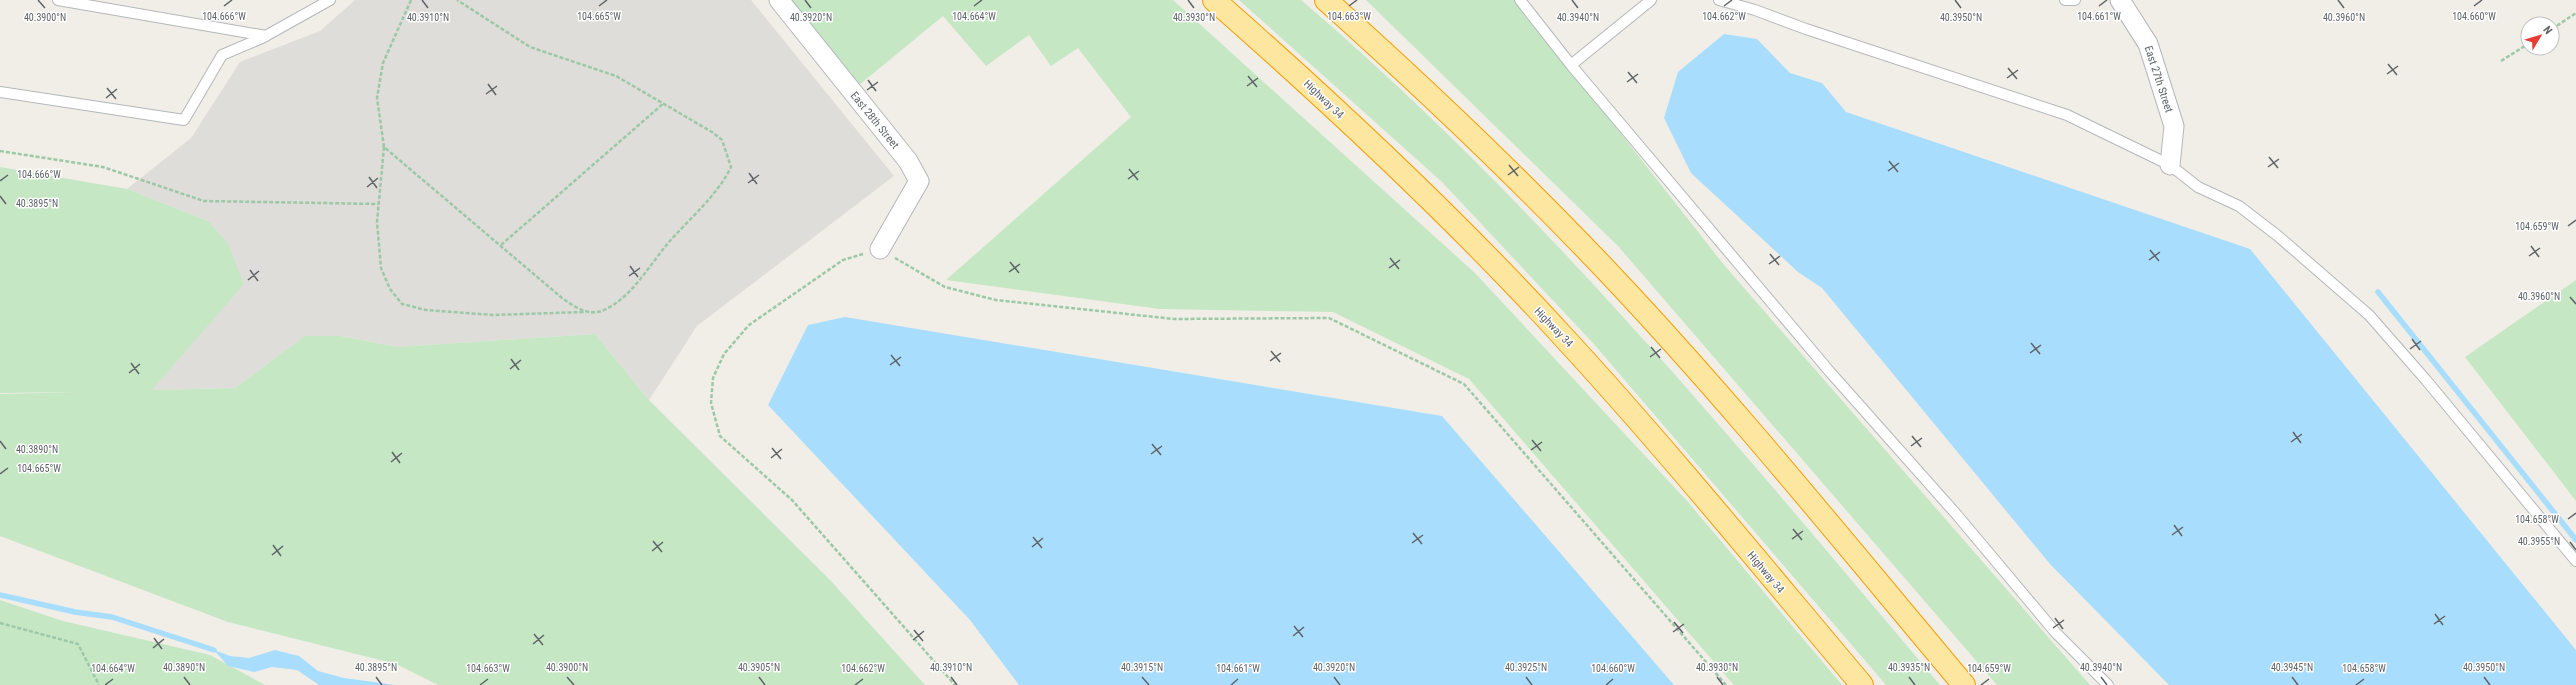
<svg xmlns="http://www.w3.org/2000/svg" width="2576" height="685" font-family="'Roboto Condensed',sans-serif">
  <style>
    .industrial { fill: #dfddd9 }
    .green { fill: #c6e7c4 }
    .water { fill: #a9ddfe }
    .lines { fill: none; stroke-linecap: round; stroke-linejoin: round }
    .stream { stroke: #a9ddfe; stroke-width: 5.5 }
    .service-casing { stroke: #b4b7bb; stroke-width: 12 }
    .minor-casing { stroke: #b4b7bb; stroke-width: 21 }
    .trunk-casing { stroke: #f59f03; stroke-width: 24 }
    .path { stroke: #9dc8a8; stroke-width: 2.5; stroke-dasharray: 4 2; stroke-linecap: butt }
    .service { stroke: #fff; stroke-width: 10 }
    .minor { stroke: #fff; stroke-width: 19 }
    .trunk { stroke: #fde6a0; stroke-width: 22 }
    .ticks { fill: none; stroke: #5e6367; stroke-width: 1.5 }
    .labels { text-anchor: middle; stroke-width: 3; stroke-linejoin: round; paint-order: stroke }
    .street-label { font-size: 11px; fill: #5e6367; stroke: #fff }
    .ticks-label { font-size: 10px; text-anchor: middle; fill: #5e6367; stroke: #fff; stroke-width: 3; stroke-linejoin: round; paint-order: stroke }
  </style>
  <rect width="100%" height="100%" fill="#f0eee7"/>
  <path class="industrial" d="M355,0h396l143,176 -197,150 -48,74 -54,-66 -198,13 -56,-11h-35l-71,52 -84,2 57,-169 -81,-32 64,-51 49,-76 80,-31z"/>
  <path class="green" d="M791,0h382l302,273 213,229 154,183h-108l-265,-306 -136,-67 -173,-3 -214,-29 185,-163 -53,-69 -27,18 -22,-31 -43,31 -43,-50 -84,69z
    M1239,0h62c238,203 438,447 639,685h-54l-293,-342 -151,-161z
    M1366,0h150l208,265 366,420h-93l-379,-439z
    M0,167l127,22 81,32 19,21 17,42 -92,106 83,-2 70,-52h36l56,11 198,-13 54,66 181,180 95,105h-487l-42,-21 -168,-42 -228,-86v-142l74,-2 -74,1z
    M2576,280v221l-111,-144z
    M0,600l63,21 147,34 55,30h-265z"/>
  <path class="water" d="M1724,34l33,5 33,34 32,10 24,29 404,137 326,401v35h-407l-119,-121 -228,-276 -24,-16 -107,-99 -27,-55 14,-46z
    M845,317l597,99 232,269h-655l-49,-65 -202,-215 40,-80z
    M214,650l16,6 19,2 26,-8 24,6 19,15 26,7 51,7h-76l-22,-15 -25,-3 -18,5 -26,-6z"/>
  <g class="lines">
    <path class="stream" d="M2378,292l198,248
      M0,595l75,17 37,5 102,33"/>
    <g class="service-casing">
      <path id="service" d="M58,0l208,36
        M1520,0l51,65 259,307 127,143 99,118 52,52
        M1719,0l36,10 51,19 261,86 103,50 28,22 41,19 39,30 91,79 57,65 150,181
        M2065,0h10
        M1571,65l80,-65
        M0,92l184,28 38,-65 40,-17 68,-38"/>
    </g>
    <g class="minor-casing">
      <path id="minor" d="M779,0l129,161 11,20 -39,68
        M2120,0l28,44 26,82 -4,39"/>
    </g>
    <g class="trunk-casing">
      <path id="trunk" d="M1214,0c123,108 244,221 355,343 101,110 196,227 293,342
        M1326,0c97,87 192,177 281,271 126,133 240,275 357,414"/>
    </g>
    <path class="path" d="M411,0l-28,63 -6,35 7,49 178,151c13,9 28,20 44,11 27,-13 44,-45 63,-67 21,-24 48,-46 62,-75l-9,-27 -10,-8 -96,-56 -86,-29 -73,-47
      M2552,29l24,-16
      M2501,61l27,-17
      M384,147l-7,75 4,46 9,21 12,15 24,6 67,5 91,-3
      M0,151l103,16 101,34 174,3
      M501,245l163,-142
      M863,254l-20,6 -94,65 -25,29 -11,24 -2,25 9,33 72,64 163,185
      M895,258l50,29 51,13 178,19 155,-1 135,66 262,301
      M0,623l78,21 21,41"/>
    <use href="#service" class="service"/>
    <use href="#minor" class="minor"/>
    <use href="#trunk" class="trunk"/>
  </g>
  <path class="ticks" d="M38,0l7,8M422,0l6,8M805,0l6,8M1188,0l6,8M1572,0l6,8M1955,0l6,8M2338,0l6,8M224,6l8,-6M599,6l8,-6M974,6l8,-6M1349,6l8,-6M1724,6l8,-6M2099,6l8,-6M2474,6l8,-6M2388,64l9,11M2008,68l9,11M1628,72l9,11M2387,74l11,-8M1248,76l9,11M2007,78l11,-8M868,80l8,11M1627,82l11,-8M488,84l8,11M1247,86l11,-8M107,88l9,11M867,90l11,-8M486,94l11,-8M106,98l11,-9M2269,157l9,11M1889,161l9,11M1509,165l9,11M2268,167l11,-8M1129,169l9,11M1888,171l11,-8M749,173l8,11M1508,175l11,-8M369,177l8,11M1128,179l11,-8M0,181l8,-6M748,183l11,-8M367,187l11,-9M0,196l6,8M2568,226l8,-6M2531,246l8,11M2150,250l9,11M1770,254l9,11M2529,256l11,-8M1390,258l9,11M2149,260l11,-8M1010,262l9,11M1769,264l11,-8M630,266l8,11M1389,268l11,-8M250,270l8,11M1009,272l11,-8M629,276l11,-8M248,280l11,-9M2570,297l6,7M2412,339l8,11M2031,343l9,11M1651,347l9,11M2410,349l11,-8M1271,351l9,11M2030,353l11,-8M891,355l9,11M1650,357l11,-8M511,359l8,11M1270,361l11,-8M131,363l8,11M890,365l11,-8M510,369l11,-9M129,373l11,-9M2293,432l8,11M1912,436l9,11M1532,440l9,11M0,441l6,8M2291,442l11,-8M1152,444l9,11M1911,446l11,-8M772,448l9,11M1531,450l11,-8M392,452l8,11M1151,454l11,-8M771,458l11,-9M391,462l11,-9M0,474l8,-6M2568,519l8,-6M2174,525l8,11M1793,529l9,11M1413,533l9,11M2172,535l11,-8M1033,537l9,11M1792,539l11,-8M653,541l9,11M2570,542l6,8M1412,543l11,-8M273,545l8,11M1032,547l11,-9M652,551l11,-9M272,555l11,-9M2435,614l8,11M2055,618l8,11M1674,622l9,11M2434,624l11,-8M1294,626l9,11M2053,628l11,-8M914,630l9,11M1673,632l11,-8M534,634l9,11M1293,636l11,-9M154,638l8,11M913,640l11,-9M533,644l11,-9M153,648l11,-9M184,677l6,8M376,677l6,8M567,677l7,8M759,677l6,8M951,677l6,8M1142,677l7,8M1334,677l6,8M1526,677l6,8M1717,677l6,8M1909,677l6,8M2101,677l6,8M2292,677l6,8M2484,677l6,8M105,685l8,-6M480,685l8,-6M855,685l8,-6M1231,685l7,-6M1606,685l7,-6M1981,685l8,-6M2356,685l8,-6"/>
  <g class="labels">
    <g class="street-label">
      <text transform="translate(2159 79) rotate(72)" y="4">East 27th Street</text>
      <text transform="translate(1324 99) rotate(44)" y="4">Highway 34</text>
      <text transform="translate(875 120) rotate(51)" y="4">East 28th Street</text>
      <text transform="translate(1554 327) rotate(46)" y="4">Highway 34</text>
      <text transform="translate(1766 572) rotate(50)" y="4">Highway 34</text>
    </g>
  </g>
  <g class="ticks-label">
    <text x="224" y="20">104.666°W</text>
    <text x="599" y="20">104.665°W</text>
    <text x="974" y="20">104.664°W</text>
    <text x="1349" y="20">104.663°W</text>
    <text x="1724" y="20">104.662°W</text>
    <text x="2099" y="20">104.661°W</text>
    <text x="2474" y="20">104.660°W</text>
    <text x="1961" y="21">40.3950°N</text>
    <text x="2344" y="21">40.3960°N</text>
    <text x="45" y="21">40.3900°N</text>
    <text x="428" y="21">40.3910°N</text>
    <text x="811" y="21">40.3920°N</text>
    <text x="1194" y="21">40.3930°N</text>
    <text x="1578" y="21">40.3940°N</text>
    <text x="39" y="178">104.666°W</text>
    <text x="37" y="207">40.3895°N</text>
    <text x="2537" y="230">104.659°W</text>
    <text x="2539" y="300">40.3960°N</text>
    <text x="37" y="453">40.3890°N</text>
    <text x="39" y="472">104.665°W</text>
    <text x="2537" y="523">104.658°W</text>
    <text x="2539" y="545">40.3955°N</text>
    <text x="184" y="671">40.3890°N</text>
    <text x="376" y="671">40.3895°N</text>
    <text x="567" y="671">40.3900°N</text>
    <text x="759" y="671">40.3905°N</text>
    <text x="951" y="671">40.3910°N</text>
    <text x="1142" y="671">40.3915°N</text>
    <text x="1334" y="671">40.3920°N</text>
    <text x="1526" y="671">40.3925°N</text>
    <text x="1717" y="671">40.3930°N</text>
    <text x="1909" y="671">40.3935°N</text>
    <text x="2101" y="671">40.3940°N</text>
    <text x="2292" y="671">40.3945°N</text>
    <text x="2484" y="671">40.3950°N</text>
    <text x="113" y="672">104.664°W</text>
    <text x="488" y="672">104.663°W</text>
    <text x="863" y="672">104.662°W</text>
    <text x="1238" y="672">104.661°W</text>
    <text x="1613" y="672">104.660°W</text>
    <text x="1989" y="672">104.659°W</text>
    <text x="2364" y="672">104.658°W</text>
  </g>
  <g transform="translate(2540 36) rotate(52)"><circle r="19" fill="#ffffff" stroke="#bfc1c2"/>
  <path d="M0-3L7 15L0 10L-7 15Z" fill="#e83c36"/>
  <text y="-6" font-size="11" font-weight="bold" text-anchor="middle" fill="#5e6367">N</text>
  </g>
</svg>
